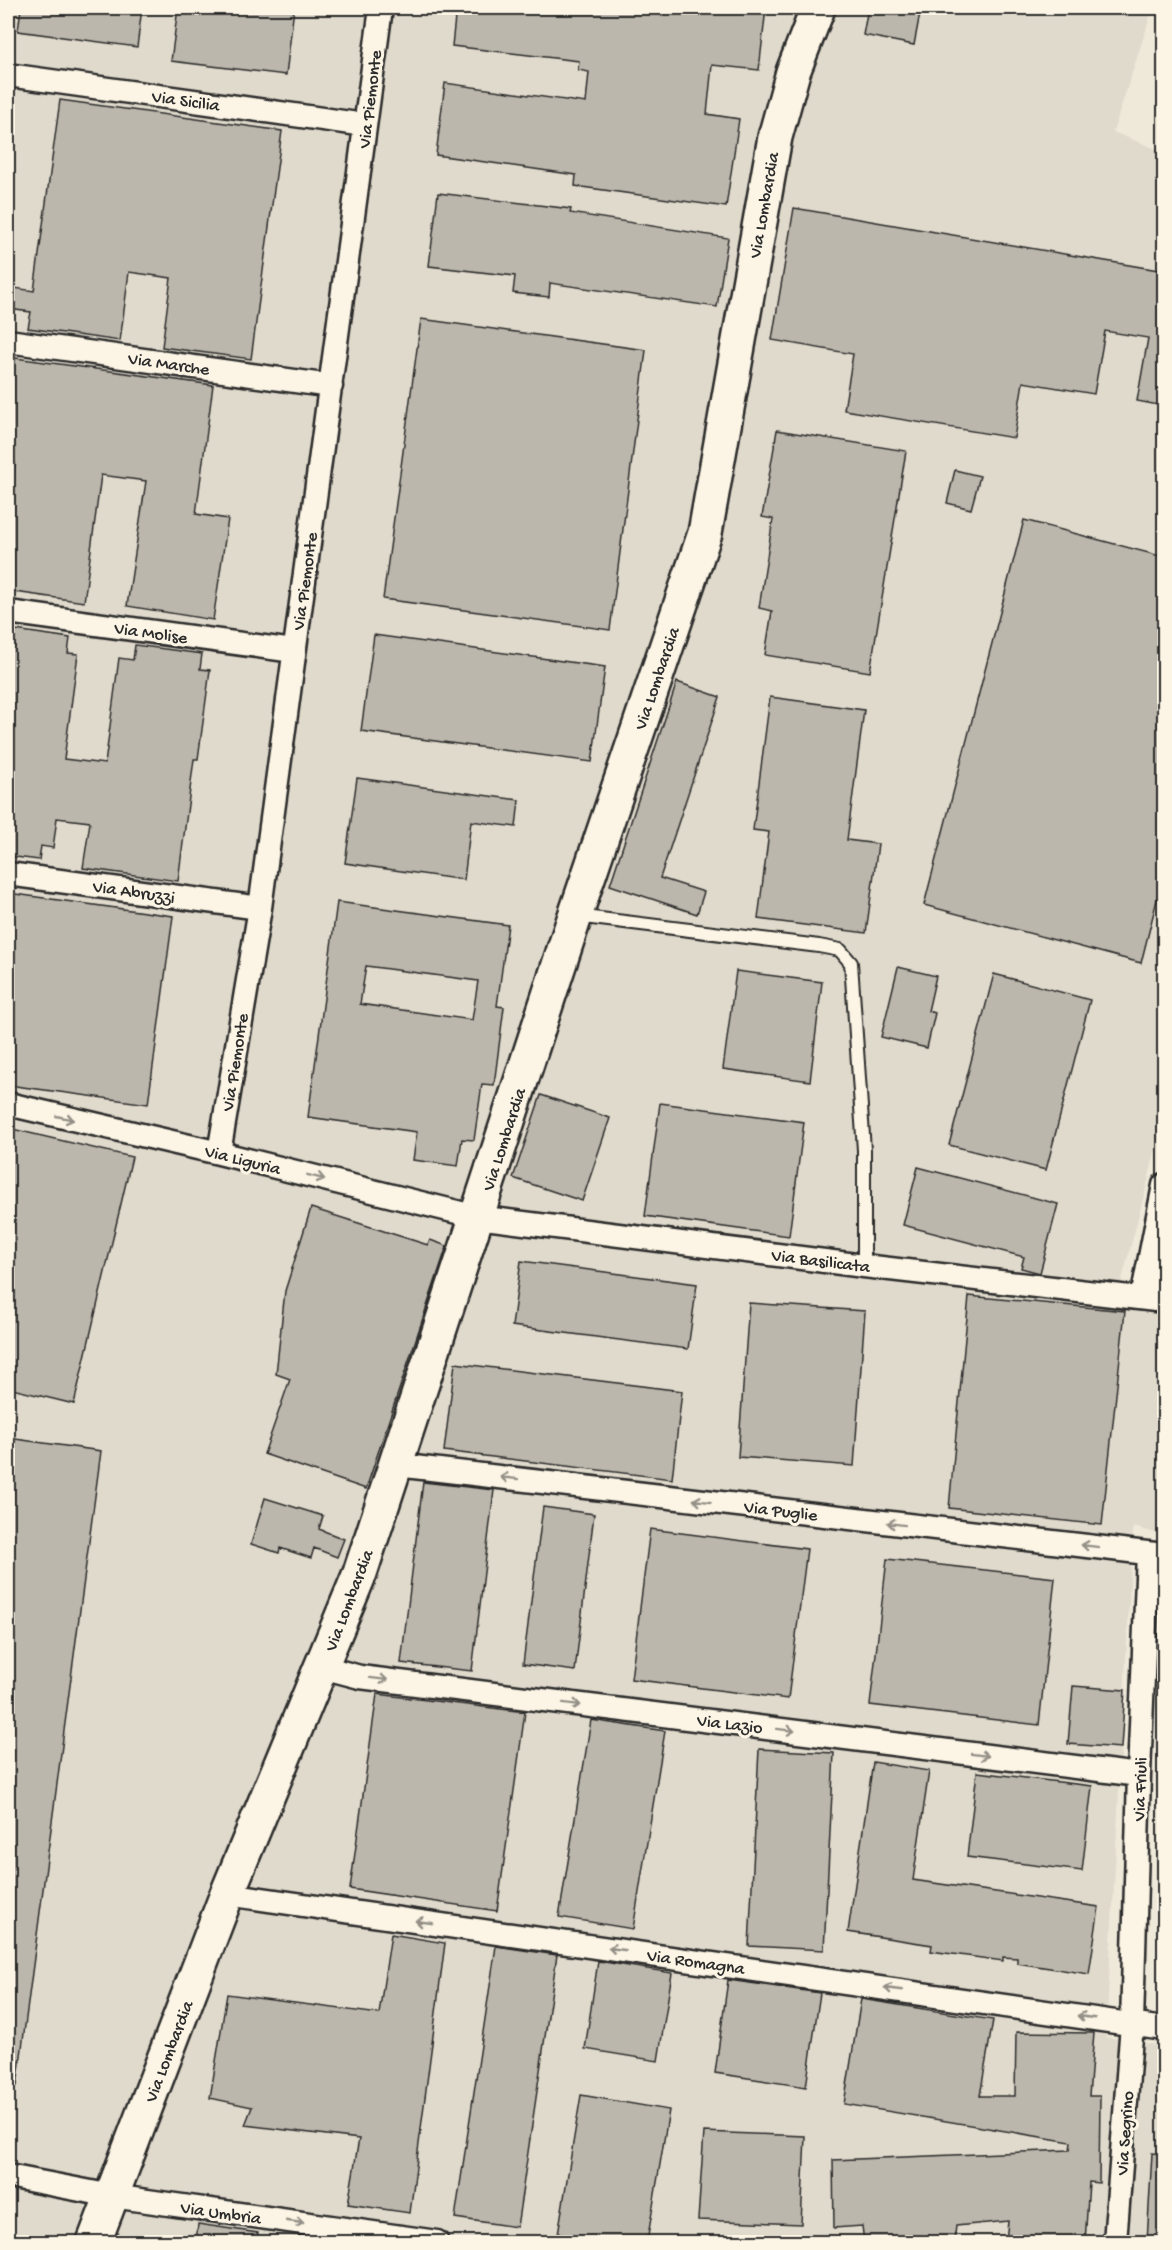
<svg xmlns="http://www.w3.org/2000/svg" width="1172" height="2250" font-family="'Gochi Hand',sans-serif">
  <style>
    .built { fill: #e0dacc }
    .building { fill: #bcb7ac; stroke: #2b2b2b; stroke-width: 1.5; fill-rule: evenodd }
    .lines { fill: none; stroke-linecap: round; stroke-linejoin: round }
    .lane-casing { stroke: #2b2b2b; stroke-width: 16 }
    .street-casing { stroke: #2b2b2b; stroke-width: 27 }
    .secondary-casing { stroke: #2b2b2b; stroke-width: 38 }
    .lane { stroke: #fcf5e5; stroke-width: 12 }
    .street { stroke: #fcf5e5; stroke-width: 22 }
    .secondary { stroke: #fcf5e5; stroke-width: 33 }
    .oneway { stroke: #949088 }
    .labels { text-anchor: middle; stroke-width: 6; stroke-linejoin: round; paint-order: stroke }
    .street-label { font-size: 18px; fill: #2b2b2b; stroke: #fcf5e5 }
  </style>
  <rect width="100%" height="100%" fill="#efe9da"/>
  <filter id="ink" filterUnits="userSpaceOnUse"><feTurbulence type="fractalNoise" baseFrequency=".0167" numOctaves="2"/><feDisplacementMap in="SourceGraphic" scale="12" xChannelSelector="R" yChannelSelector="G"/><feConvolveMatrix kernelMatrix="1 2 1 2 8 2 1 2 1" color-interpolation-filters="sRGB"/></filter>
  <g filter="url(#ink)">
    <path class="built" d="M8,8h1145l-40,124 51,20v967l-49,187 49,9v220l-31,-8 -27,510 58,9v196h-1156z"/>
    <path class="building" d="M21,8h121l-5,39 -119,-16z
      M178,8h116l-8,67 -115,-14z
      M456,8h310l-7,62 -47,-5 -5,49 32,5 -13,88 -151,-21 1,-11 -140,-20 9,-72 141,20 3,-31 -11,-2 1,-9 -127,-15z
      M868,8h53l-7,37 -51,-10z
      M60,100l222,31 -31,228 -89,-12 9,-69 -42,-6 -9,69 -92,-13 3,-16 -23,-3v-22l26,4z
      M438,193l133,16 -1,4 158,25 -11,69 -167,-24 -1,14 -36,-4 2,-17 -86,-10z
      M794,208l370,63v135l-27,-5 11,-63 -43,-7 -11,63 -71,-12 -9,56 -170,-28 9,-56 -81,-14z
      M421,319l225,31 -36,280 -227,-31z
      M8,357l205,28 -17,129 32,5 -15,101 -86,-14 19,-125 -45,-6 -17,127 -76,-11v-69l7,-59 -7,-1z
      M777,430l129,21 -36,221 -105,-17 7,-44 -13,-3 14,-89 -11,-2z
      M955,470l25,6 -9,33 -24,-6z
      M1024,520l140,37v315l-23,91 -217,-58z
      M8,629l62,9 -2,15 10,1 -14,105 41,5 14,-106 14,2 2,-15 67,9 -2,15 10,1 -12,89h-4l-16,122 -95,-13 7,-46 -33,-4 -4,30 -12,-2 -2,14 -31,-4z
      M374,635l231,32 -13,95 -231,-31z
      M677,682l43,15 -60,181 44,14 -7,22 -87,-29z
      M770,697l94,13 -17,130 31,4 -12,89 -108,-14 11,-87 -16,-2z
      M357,778l162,22 -3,27 -45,-6 -7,59 -119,-17z
      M8,893l165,23 -25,188 -140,-19z
      M337,902l171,23 -11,81 7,1 -10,78 -12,-1 -8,56 -12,-1 -4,27 -45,-6 4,-28 -109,-15zM366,966l112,15 -6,39 -112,-16z
      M898,967l38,9 -8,35 7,2 -8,35 -46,-11z
      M736,971l86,11 -12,99 -87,-12z
      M994,974l96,26 -44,170 -97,-25z
      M541,1095l69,23 -28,83 -69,-23z
      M660,1103l144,19 -15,114 -144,-20z
      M8,1128l124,29 -58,247 -66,-16z
      M918,1167l140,37 -18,69 -19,-5 3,-11 -121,-32z
      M311,1208l117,37 2,-5 17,6 -81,243 -102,-35 26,-75 -14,-5 9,-83z
      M521,1261l176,23 -9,65 -176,-23z
      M969,1296l156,15 -23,214 -153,-17z
      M749,1303l116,8 -11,155 -116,-9z
      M455,1363l227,28 -10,88 -228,-28z
      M8,1438l93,13 -84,635h-9z
      M423,1482l71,8 -22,181 -71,-8z
      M265,1498l58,18 -4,13 25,10 -7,18 -23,-9 -3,10 -31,-10 -1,5 -28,-9z
      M543,1507l51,7 -19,157 -52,-7z
      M650,1529l157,20 -19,150 -157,-20z
      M887,1559l168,19 -16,147 -169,-20z
      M1073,1686l52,4 -4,58 -53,-4z
      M377,1694l148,18 -28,199 -147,-22z
      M591,1720l74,11 -32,198 -74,-12z
      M759,1749l75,4 -10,197 -75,-4z
      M873,1762l56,9 -16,109 186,27 -10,67 -72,-11v-5l-14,-1v4l-72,-10 1,-6 -84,-13z
      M977,1772l115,14 -10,85 -115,-14z
      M391,1934l54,9 -35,270 -62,-9 11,-65 -114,-14 7,-18 -42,-9 17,-104 152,20z
      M496,1946l61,9 -40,272 -62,-9z
      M598,1961l74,12 -14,88 -73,-12z
      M728,1980l92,13 -14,94 -91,-14z
      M861,1999l132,21 -13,76h35l1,-64 78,1 -5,63h11l-1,87 -10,-1 -4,60 -79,-1 2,-20 -52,5 -2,16h-90l-2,-16 -28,2 -1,-68 237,-10 1,-8 -227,-38z
      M581,2095l88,15 -22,132h-42l-47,-8z
      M704,2132l101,4 -4,88 -103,-4z
      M1152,2153l12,1v88h-17z
      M198,2224l60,9v9h-62z"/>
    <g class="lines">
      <g class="lane-casing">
        <path id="lane" d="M576,916l243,30 21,4 11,13 13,187v116"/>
      </g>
      <g class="street-casing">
        <path id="street" d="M8,75l357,50
          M8,341l323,45
          M8,612l286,39
          M8,874l252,34
          M8,1104l211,49 258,64 387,49 300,35
          M219,1153l41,-245 121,-900
          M1142,1298l22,-113
          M397,1465l767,90
          M322,1667l38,10 779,98
          M227,1894l937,135
          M8,2176l104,20 325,46
          M1115,2242l17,-218 7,-249 9,-222"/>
      </g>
      <g class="secondary-casing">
        <path id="secondary" d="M94,2242l133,-348 133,-321 215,-657 130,-383 70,-396 18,-65 25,-64"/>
      </g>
      <use href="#lane" class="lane"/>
      <use href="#street" class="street"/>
      <use href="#secondary" class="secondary"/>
    </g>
    <defs><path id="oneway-shaft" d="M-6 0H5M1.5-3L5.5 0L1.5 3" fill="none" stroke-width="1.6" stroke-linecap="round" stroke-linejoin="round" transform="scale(1.5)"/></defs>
    <g class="oneway">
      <use href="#oneway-shaft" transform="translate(65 1118) rotate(13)"/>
      <use href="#oneway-shaft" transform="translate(316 1177) rotate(14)"/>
      <use href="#oneway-shaft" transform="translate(509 1478) rotate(-173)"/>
      <use href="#oneway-shaft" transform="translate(702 1501) rotate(-173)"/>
      <use href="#oneway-shaft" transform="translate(896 1524) rotate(-173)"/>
      <use href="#oneway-shaft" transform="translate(1090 1546) rotate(-173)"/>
      <use href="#oneway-shaft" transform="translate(379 1679) rotate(7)"/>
      <use href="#oneway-shaft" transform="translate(572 1704) rotate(7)"/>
      <use href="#oneway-shaft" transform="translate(786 1730) rotate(7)"/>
      <use href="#oneway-shaft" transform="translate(980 1755) rotate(7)"/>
      <use href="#oneway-shaft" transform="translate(424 1922) rotate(-172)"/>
      <use href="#oneway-shaft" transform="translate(617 1949) rotate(-172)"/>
      <use href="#oneway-shaft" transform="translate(893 1989) rotate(-172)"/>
      <use href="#oneway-shaft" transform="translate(1086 2017) rotate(-172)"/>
      <use href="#oneway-shaft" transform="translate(295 2222) rotate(8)"/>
    </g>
  </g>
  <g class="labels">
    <g class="street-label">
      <text transform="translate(369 99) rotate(-83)" y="6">Via Piemonte</text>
      <text transform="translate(186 100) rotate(8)" y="6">Via Sicilia</text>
      <text transform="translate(763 205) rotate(-80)" y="6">Via Lombardia</text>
      <text transform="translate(169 363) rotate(8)" y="6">Via Marche</text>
      <text transform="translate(304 581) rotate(-82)" y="6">Via Piemonte</text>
      <text transform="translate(151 632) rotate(8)" y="6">Via Molise</text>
      <text transform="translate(656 678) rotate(-71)" y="6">Via Lombardia</text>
      <text transform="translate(134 891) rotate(8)" y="6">Via Abruzzi</text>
      <text transform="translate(234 1062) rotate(-81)" y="6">Via Piemonte</text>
      <text transform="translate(503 1139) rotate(-72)" y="6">Via Lombardia</text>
      <text transform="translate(243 1159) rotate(14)" y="6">Via Liguria</text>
      <text transform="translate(821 1260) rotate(7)" y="6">Via Basilicata</text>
      <text transform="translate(781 1510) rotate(7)" y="6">Via Puglie</text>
      <text transform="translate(348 1600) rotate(-69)" y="6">Via Lombardia</text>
      <text transform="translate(730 1723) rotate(7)" y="6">Via Lazio</text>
      <text transform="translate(1139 1789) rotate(-88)" y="6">Via Friuli</text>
      <text transform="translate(696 1961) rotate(8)" y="6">Via Romagna</text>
      <text transform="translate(168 2051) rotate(-69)" y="6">Via Lombardia</text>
      <text transform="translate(1124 2133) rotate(-86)" y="6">Via Segrino</text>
      <text transform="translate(221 2212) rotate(8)" y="6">Via Umbria</text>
    </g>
  </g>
  <rect width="1172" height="2250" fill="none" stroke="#fcf5e5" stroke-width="30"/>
  <rect x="15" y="15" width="1142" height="2220" fill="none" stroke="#2b2b2b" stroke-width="2" filter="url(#ink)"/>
</svg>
